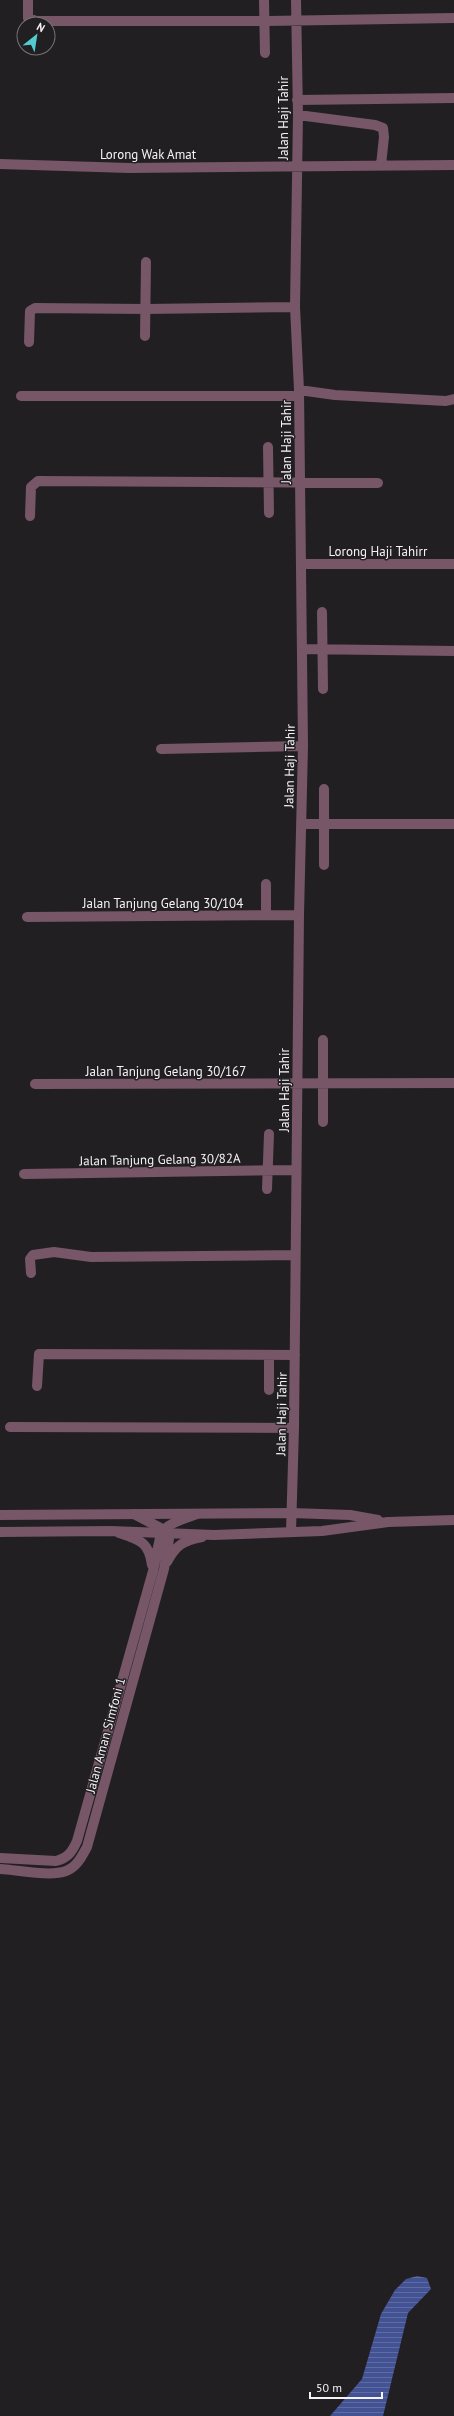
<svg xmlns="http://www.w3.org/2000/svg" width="454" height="2416" font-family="'PT Sans',sans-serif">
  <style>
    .water { fill: url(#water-rules) }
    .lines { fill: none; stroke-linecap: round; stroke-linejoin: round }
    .minor { stroke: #765667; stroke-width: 10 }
    .tertiary { stroke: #765667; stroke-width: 10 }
    .labels { text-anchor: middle; stroke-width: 3; stroke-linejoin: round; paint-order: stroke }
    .street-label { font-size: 13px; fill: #f5f3f6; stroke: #221f23 }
  </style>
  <defs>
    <pattern id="water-rules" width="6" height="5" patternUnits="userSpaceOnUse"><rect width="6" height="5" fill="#435293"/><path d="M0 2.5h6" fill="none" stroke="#5f6ba3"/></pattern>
  </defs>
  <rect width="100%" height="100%" fill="#221f23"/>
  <path class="water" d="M417,2276l10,2 4,11 -23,24 -25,103h-53l32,-37 19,-65 14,-24 11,-11z"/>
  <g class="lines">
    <path class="minor" d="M28,0v18l8,3h232l186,-3
      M264,0l1,53
      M297,100l157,-2
      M298,115l77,10 8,3 1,9 -3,28
      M0,164l129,4 325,-3
      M145,336l1,-74
      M29,342l1,-31 5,-3 111,1 149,-2
      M299,390l36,5 111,6 8,-2
      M21,396h278
      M268,447l1,66
      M30,516l1,-29 7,-6 340,2
      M302,564h152
      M322,612l1,77
      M303,649l151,2
      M161,749l142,-3
      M324,789v76
      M301,824h153
      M266,884v31
      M27,917l272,-2
      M35,1084l419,-1
      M323,1122v-82
      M24,1174l272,-4
      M267,1189l2,-55
      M31,1273l-1,-14 3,-4 21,-3 37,5 204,-2
      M37,1386l2,-32 256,1
      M269,1390v-35
      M10,1427l284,1
      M388,1522l66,-2
      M291,1532l3,-104 5,-513 4,-169 -4,-356 -4,-83 3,-192 -2,-115
      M119,1533c21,7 30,9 33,32
      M167,1562c9,-17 17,-22 35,-25
      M0,1858l56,3c12,-3 16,-9 21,-20l76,-270 8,-38c8,-11 24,-14 36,-19
      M0,1869c18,1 50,8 66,2 11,-4 16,-15 21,-24l77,-278 6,-36 -36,-19"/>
    <path class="tertiary" d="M0,1515l291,-2 59,2 28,5
      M0,1532l111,-1 103,4 108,-4 66,-9"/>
  </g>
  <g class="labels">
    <g class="street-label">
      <text transform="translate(283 118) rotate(-90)" y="5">Jalan Haji Tahir</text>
      <text x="148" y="159">Lorong Wak Amat</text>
      <text transform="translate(286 442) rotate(-90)" y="5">Jalan Haji Tahir</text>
      <text x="378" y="556">Lorong Haji Tahirr</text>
      <text transform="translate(289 766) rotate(-89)" y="5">Jalan Haji Tahir</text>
      <text x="163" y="908">Jalan Tanjung Gelang 30/104</text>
      <text x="166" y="1076">Jalan Tanjung Gelang 30/167</text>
      <text transform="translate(284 1090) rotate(-90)" y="5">Jalan Haji Tahir</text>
      <text transform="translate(160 1159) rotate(-1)" y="5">Jalan Tanjung Gelang 30/82A</text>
      <text transform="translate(281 1414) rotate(-89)" y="5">Jalan Haji Tahir</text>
      <text transform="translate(105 1735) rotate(-75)" y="5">Jalan Aman Simfoni 1</text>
    </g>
  </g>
  <g transform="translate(36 36) rotate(30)"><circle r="19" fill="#221f23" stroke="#767477"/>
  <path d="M0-3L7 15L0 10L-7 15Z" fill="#52cdcf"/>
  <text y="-6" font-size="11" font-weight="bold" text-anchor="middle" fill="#f5f3f6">N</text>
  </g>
  <path d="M310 2392v6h72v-6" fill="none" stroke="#f5f3f6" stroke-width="2"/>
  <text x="316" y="2392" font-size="12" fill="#f5f3f6" stroke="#221f23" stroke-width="3" paint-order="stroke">50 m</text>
</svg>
